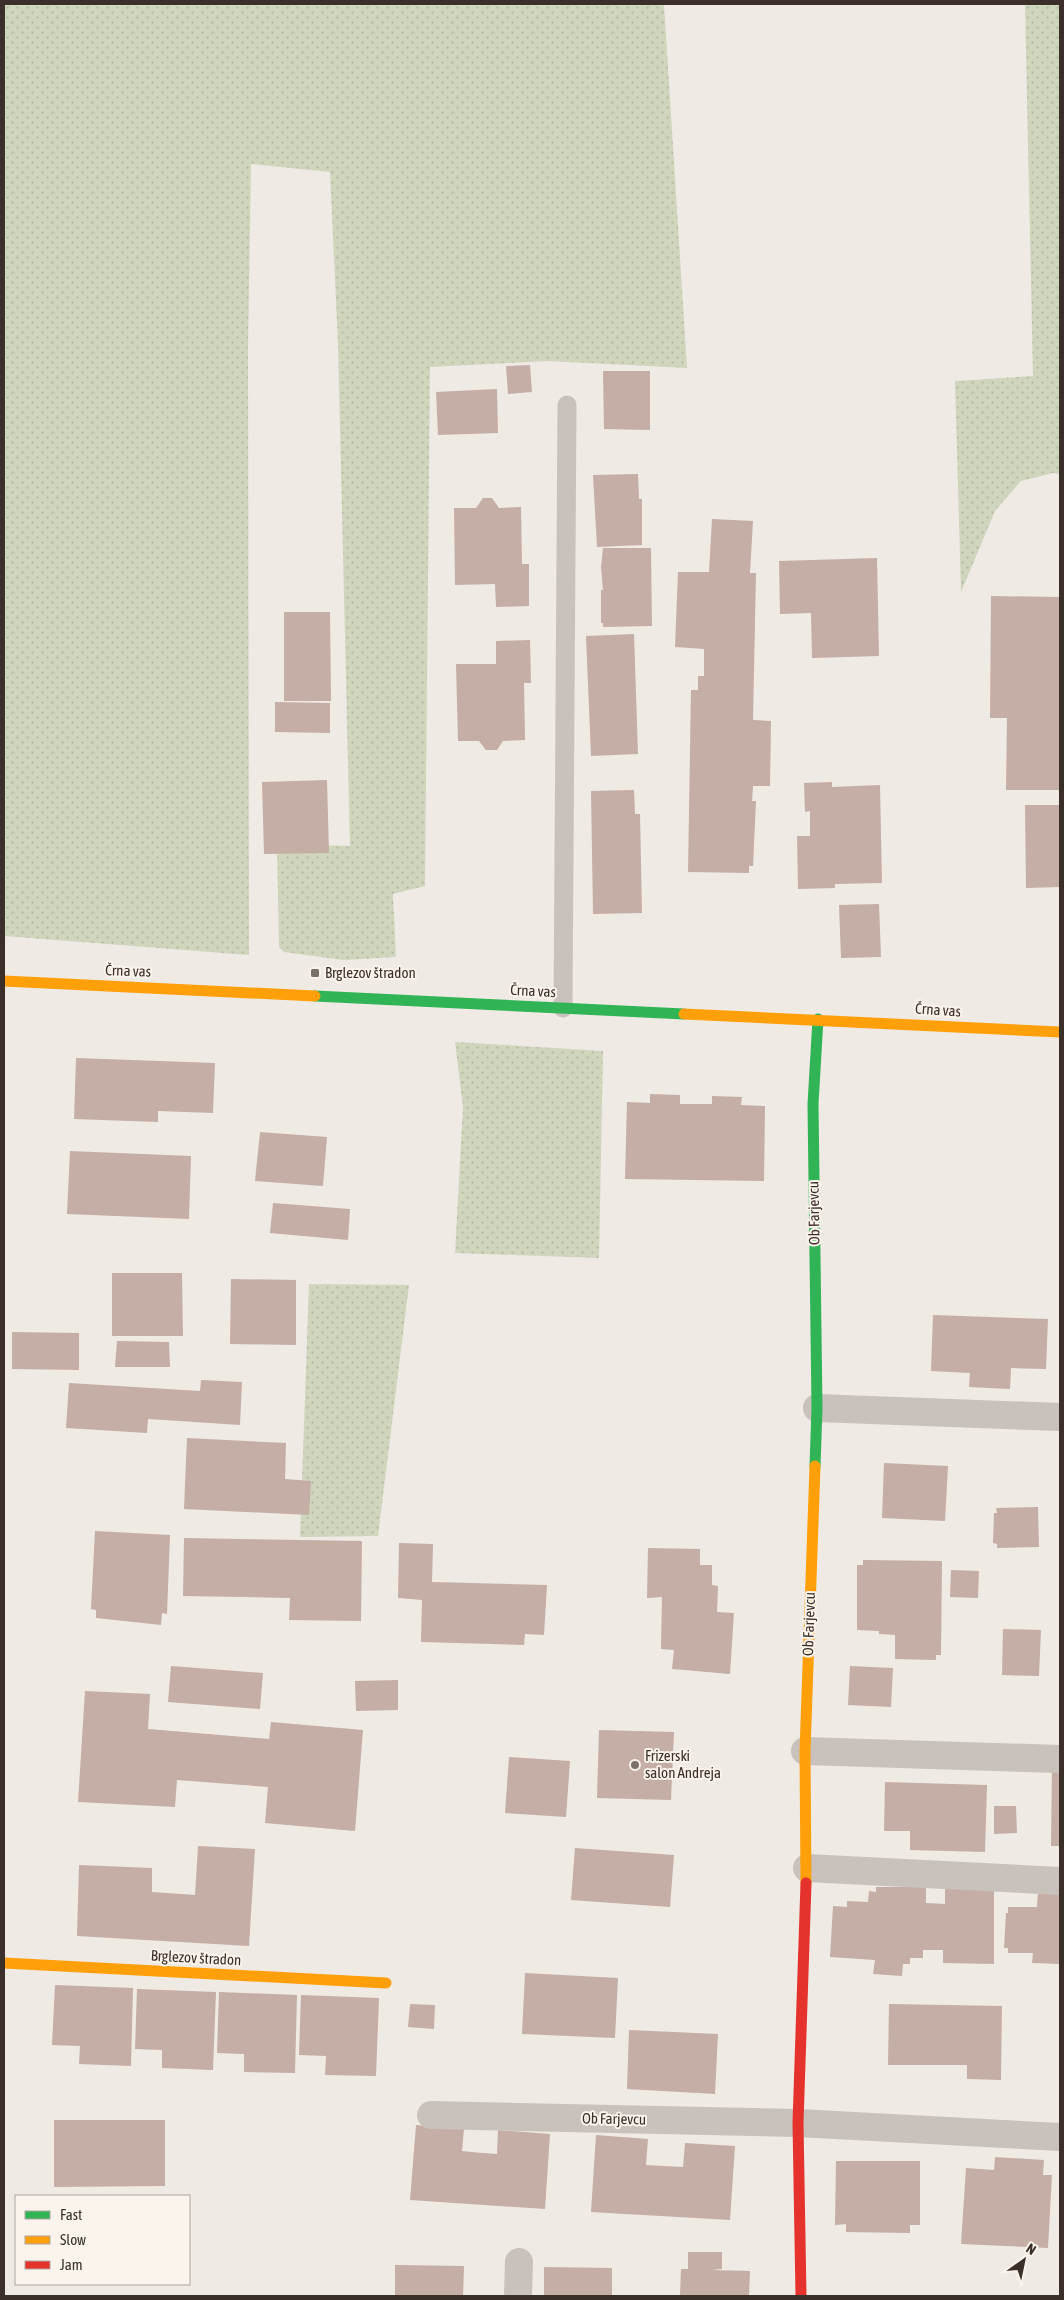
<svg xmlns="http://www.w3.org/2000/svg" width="1064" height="2300" font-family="'Asap Condensed',sans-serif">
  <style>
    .grass { fill: url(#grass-dots) }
    .building { fill: #c4aea5 }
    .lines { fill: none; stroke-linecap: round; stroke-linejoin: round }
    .lane { stroke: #c9c2bc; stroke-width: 19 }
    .street { stroke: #c9c2bc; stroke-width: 28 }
    .fast { stroke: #30b455; stroke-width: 11 }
    .slow { stroke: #ff9f0a; stroke-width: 11 }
    .jam { stroke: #e5322d; stroke-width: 11 }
    .poi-dot { fill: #7a706a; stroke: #fbf4ec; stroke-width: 2 }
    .labels { text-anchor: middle; stroke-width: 4; stroke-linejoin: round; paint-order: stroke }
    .street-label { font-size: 15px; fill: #3b2f29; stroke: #fbf4ec }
    .poi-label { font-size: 15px; fill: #3b2f29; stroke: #fbf4ec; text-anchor: start }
  </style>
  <defs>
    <pattern id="grass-dots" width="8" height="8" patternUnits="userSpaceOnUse" patternTransform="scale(1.25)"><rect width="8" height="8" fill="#d0d6bd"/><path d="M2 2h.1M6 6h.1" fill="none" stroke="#b4b8a2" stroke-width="1.8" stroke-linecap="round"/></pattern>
  </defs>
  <rect width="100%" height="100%" fill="#efeae4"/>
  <path class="grass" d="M4,4h660l23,364 -139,-7 -118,6 -5,519 -32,8 3,63 -53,3 -59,-8 -5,-5 -2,-103 73,2 -12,-502 -8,-172 -79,-8 -3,183 1,608 -245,-19z
    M1025,4h35v470l-7,-1 -32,8 -26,30 -34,81 -6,-211 78,-5z
    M455,1042l148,9 -4,207 -144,-5 8,-146z
    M309,1284l100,1 -31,251 -78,1z"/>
  <path class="building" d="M530,365l2,27 -24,2 -2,-28z
    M603,371h47v59l-46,-1z
    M497,389l1,44 -60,2 -2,-43z
    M638,474l1,25h3v46l-45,2 -4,-72z
    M483,498h9l7,10 22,-1 1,57h7v42l-33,1 -1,-23 -40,1 -1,-77h22z
    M712,519l41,2 -3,52h6l-3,147 18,1 -1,65h-17l-1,15h4l-3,65h-4v7l-61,-1 3,-182h7v-14h6v-27l-29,-2 3,-75h31z
    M603,548h48l1,78 -49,1v-4h-2v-33h2l-2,-23z
    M877,558l2,98 -67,2 -1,-45 -31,1 -1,-53z
    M991,596l69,1v193h-54l1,-72h-17z
    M284,612h46l1,89h-47z
    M634,634l4,120 -47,2 -5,-120z
    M530,640l1,43h-7l1,57 -22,1 -6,9h-11l-7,-9h-21l-2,-77h40v-23z
    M275,702l55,1v30l-55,-1z
    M327,780l2,73 -65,1 -2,-72z
    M832,782v5l48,-2 2,98 -47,1v4l-37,1 -1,-53h13v-25l-5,1 -1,-29z
    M634,790l1,24h5l2,99 -49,1 -2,-123z
    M1025,805h35v82l-34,1z
    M879,904l2,53 -40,1 -2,-53z
    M76,1058l139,5 -2,50 -55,-2v11l-84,-3z
    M650,1094l30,1v9h32v-8l30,1 -1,8 24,1 -1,75 -139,-2 2,-77 23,1z
    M260,1132l67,5 -4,49 -68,-5z
    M70,1151l121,5 -2,63 -122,-5z
    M273,1203l77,6 -2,31 -78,-7z
    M112,1273h70l1,63h-71z
    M231,1279l65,1v65l-66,-1z
    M933,1315l115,4 -2,50 -35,-1 -1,21 -41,-2 1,-14 -39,-2z
    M12,1332l67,1v37l-67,-1z
    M117,1341l52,1 1,25h-55z
    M201,1380l41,2 -2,43 -92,-6 -1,14 -81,-5 3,-45 131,8z
    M187,1438l99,5 -1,36 26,2 -2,34 -125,-6z
    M884,1463l64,3 -3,55 -63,-3z
    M1038,1507l1,40 -42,1v-4l-4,-1 1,-30h3l-1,-5z
    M95,1531l75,4 -3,79 -5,-1 -1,12 -65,-7v-8l-5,-1z
    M184,1538l178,3 -1,80 -72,-1 1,-22 -107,-2z
    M399,1543l34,1 -1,38 115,3 -3,50 -19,-1 -1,11 -103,-3 1,-42 -24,-2z
    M648,1548l52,1v16h12v20l6,1 -1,26 17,1 -4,61 -58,-5 2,-19 -13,-1 1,-52 -15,1z
    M863,1560l79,1 -1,94h-5v5l-41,-1v-24l-16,-1v-3l-22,-1v-65h6z
    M951,1570l28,1 -1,27 -28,-1z
    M1003,1629l38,1 -2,46 -37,-1z
    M171,1666l92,7 -3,36 -92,-7z
    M850,1666l43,2 -2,39 -43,-2z
    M398,1680v30l-42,1 -1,-30z
    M85,1691l65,3 -2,35 121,10 2,-17 92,8 -8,101 -90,-8 3,-36 -91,-7 -2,27 -97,-5z
    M599,1730l75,2 -3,68 -74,-2z
    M509,1757l61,4 -4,56 -61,-4z
    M1052,1769h8v77h-9z
    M885,1782l102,3 -2,67 -75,-2v-19h-26z
    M994,1806h22l1,27 -23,1z
    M198,1846l57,3 -6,97 -172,-10 2,-71 73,3v24l43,3z
    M575,1848l99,7 -4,52 -99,-7z
    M876,1887h50v16l19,1v-16l49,1v75l-51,-1v-13h-20v8h-13v6h-7l-1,12 -29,-2 2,-14 -45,-3 3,-51 14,1v-6l21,1 1,-11 7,1z
    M1038,1892h22v72l-28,-1 1,-10h-25v-5h-4l2,-35h2v-6h29z
    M525,1973l93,5 -3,60 -93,-4z
    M55,1985l78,3 -2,78 -52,-2 1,-18 -28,-1z
    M137,1989l79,3 -3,78 -51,-2v-18l-27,-1z
    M219,1992l78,3 -2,78 -51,-1v-18l-27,-1z
    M301,1995l78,3 -3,78 -51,-1 1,-19 -27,-1z
    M410,2004l25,1 -1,24 -26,-2z
    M889,2004l113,2 -1,74 -34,-1v-14h-79z
    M629,2030l89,4 -3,60 -88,-5z
    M54,2120h111v66l-111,1z
    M416,2125l48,4 -2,22 20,2 15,1 1,-24 52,4 -5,75 -135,-9z
    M596,2135l52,4 -2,26 37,2 2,-24 50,3 -5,74 -139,-8z
    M995,2157l49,3 -1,15h9l-4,73 -87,-4 5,-76 28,2z
    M836,2161h84v64h-10v8l-64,-1v-8l-11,1z
    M688,2252h34v17l-11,1 39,1 -1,25h-69l1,-27h7z
    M395,2265l69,1 -1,30h-68z
    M544,2267l68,1v28h-68z"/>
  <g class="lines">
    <path class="lane" d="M563,1008l4,-603"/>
    <path class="street" d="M817,1408l243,9
      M805,1751l255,8
      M807,1868l253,13
      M431,2115l367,8 262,14
      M518,2296l1,-34"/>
    <path class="fast" d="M315,996l369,18
      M815,1466l2,-58 -4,-304 5,-85"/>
    <path class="slow" d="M4,981l311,15
      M684,1014l376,18
      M806,1883l-1,-132 10,-285
      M4,1963l382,20"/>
    <path class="jam" d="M801,2296l-3,-173 8,-240"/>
  </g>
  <g class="poi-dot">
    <rect x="310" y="968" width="10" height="10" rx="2.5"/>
    <circle cx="635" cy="1765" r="5"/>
  </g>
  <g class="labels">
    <g class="street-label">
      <text transform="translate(128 971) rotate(2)" y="5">Črna vas</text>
      <text transform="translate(533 991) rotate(3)" y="5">Črna vas</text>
      <text transform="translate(938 1010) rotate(4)" y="5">Črna vas</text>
      <text transform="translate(814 1213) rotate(-91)" y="5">Ob Farjevcu</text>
      <text transform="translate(809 1624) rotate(-88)" y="5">Ob Farjevcu</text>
      <text transform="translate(196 1958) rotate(3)" y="5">Brglezov štradon</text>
      <text transform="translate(614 2119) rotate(1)" y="5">Ob Farjevcu</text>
    </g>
    <g class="poi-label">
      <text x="325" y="978">Brglezov štradon</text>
      <text x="645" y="1761">Frizerski<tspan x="645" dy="17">salon Andreja</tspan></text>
    </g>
  </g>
  <rect width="1064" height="2300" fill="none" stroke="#3b2f29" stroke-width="10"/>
  <rect x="15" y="2195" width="175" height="90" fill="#fbf4ec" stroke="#aea59e"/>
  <rect x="25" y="2211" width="25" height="8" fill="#30b455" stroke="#aea59e"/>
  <text x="60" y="2220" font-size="15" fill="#3b2f29">Fast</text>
  <rect x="25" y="2236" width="25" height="8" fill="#ff9f0a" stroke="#aea59e"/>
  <text x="60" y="2245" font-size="15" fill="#3b2f29">Slow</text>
  <rect x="25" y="2261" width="25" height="8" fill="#e5322d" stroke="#aea59e"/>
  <text x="60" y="2270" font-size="15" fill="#3b2f29">Jam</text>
  <g transform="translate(1024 2260) rotate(33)" stroke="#fbf4ec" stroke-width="4" paint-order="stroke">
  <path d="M0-4L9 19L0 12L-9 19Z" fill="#3b2f29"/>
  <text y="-8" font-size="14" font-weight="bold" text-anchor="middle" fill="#3b2f29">N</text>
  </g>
</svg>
